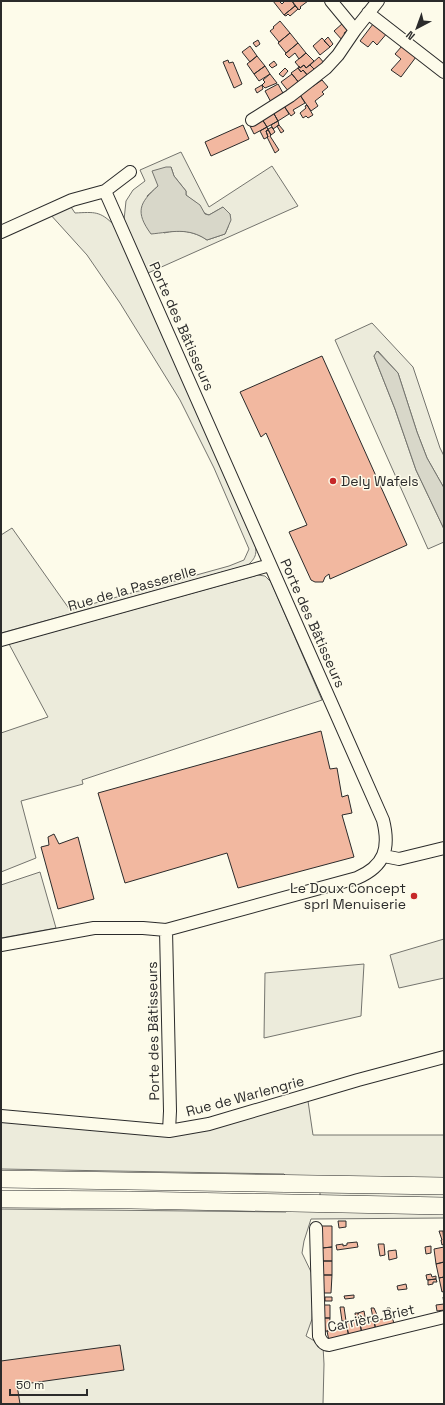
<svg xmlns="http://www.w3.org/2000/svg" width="445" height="1405" font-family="'Space Grotesk',sans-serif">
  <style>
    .green { fill: #ecebdb; stroke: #74746e; fill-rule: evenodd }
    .water { fill: #d8d7c9; stroke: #74746e }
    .building { fill: #f2b8a0; stroke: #2b2b2b }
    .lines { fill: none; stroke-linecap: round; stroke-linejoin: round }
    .minor-casing { stroke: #2b2b2b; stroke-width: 14 }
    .highway-casing { stroke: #2b2b2b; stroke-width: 18 }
    .minor { stroke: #fdfbea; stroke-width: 12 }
    .highway { stroke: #fdfbea; stroke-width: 17 }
    .poi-dot { fill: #c62828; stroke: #fdfbea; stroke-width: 1.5 }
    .labels { text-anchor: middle; stroke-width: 3; stroke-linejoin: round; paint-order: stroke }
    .street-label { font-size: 14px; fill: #2b2b2b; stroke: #fdfbea }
    .poi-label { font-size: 14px; fill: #2b2b2b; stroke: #fdfbea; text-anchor: start }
  </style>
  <rect width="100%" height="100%" fill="#fdfbea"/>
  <path class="green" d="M181,152l28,55 63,-41 26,40 -150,67 -24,-53 2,-19 7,-11 12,-9 -5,-11zM171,167l3,9 12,15v4c3,3 5,4 8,6 6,4 7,12 15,14l14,-8 7,7 -2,13 -3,7 -18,6c-12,-9 -29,-11 -43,-7l-17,-37 11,-10z
    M69,204l6,9c20,-1 25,-2 39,12l139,313c4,13 5,18 -5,27l-247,68v-98l11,-7 58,82 159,-44 15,-6 5,-11 -35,-81 -34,-68 -60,-97 -33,-48 -38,-42z
    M372,323l41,44 27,81 4,8v32l-17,-30 -10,-26 -19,-59 -20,-22 -4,5 21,53 21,61 28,59v13l-16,7 -93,-209z
    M258,575l7,1 6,6 51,118 -240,80 1,4 -62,17 15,57 -35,14v-139l47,-16 -39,-73z
    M40,872l16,56 -55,10v-53z
    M444,939v39l-45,10 -9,-33z
    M364,964l-3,52 -97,22 1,-65z
    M308,1101l5,34h131v44l-156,-1 -4,-4 -283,-5v-51l152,17z
    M320,1189l124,3v8l-124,-3z
    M1,1209l285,3 3,-3 155,2v7l-133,1 -7,22 -2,12 12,25 -2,41 -6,17 17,10 1,18 -1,40h-322z"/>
  <path class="water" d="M166,167h5l3,9 12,15v4l14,10 5,9 4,1 14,-8 7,7 1,6 -6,14 -18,6c-19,-13 -35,-8 -56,-6 -16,-22 -12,-31 7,-48l-6,-15z
    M377,351l21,22 19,59 10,26 17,30v41l-28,-59 -21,-61 -21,-53z"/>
  <path class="building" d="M273,1h6l3,3 3,-3h7l3,5 -11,9z
    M292,1h16l-8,6 1,1 -2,2z
    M295,6l3,3 -8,7 -2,-2 -2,2 -2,-1z
    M280,21l10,12 -11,9 -9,-11 4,-3 -1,-1z
    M343,23l6,7 -5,3 2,3 -3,5 -9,-10z
    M373,24l15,8 -11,13 -4,-4 -5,6 -8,-6z
    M290,33l8,10 -12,10 -8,-10z
    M328,37l5,7 -3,3 -6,-6z
    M322,38l8,9 -10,8 -7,-9z
    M258,40l2,4 -4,3 -3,-4z
    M298,43l8,10 -7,6 -4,-6 -6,5 -4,-4z
    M250,46l7,10 -7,6 -8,-10z
    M402,46l14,11 -15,20 -10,-7 10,-11 -6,-5z
    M306,53l8,8 -8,7 -2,-3 -4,3 -5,-6z
    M257,56l8,10 -11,8 -7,-10z
    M319,57l6,7 -9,7 -6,-6z
    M228,60l1,3 4,-1 9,22 -8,4 -11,-26z
    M274,61l3,4 -5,3 -3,-3z
    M304,65l2,3 4,-3 6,6 -7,6 -6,-7 -2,2 -3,-4 1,-2 1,2z
    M265,66l5,8 -11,7 -5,-7z
    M285,68l3,3 -5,6 -4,-3z
    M298,68l3,4 2,-2 6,7 -9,7 -9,-11z
    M270,74l7,9 -12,5 -3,-3 3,-3 -2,-2z
    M292,74l8,10 -11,8 -8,-10z
    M322,80l6,7 -6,5 2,2 -9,7 3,5 -7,5 -11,-16z
    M278,84l6,11 -12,9 -7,-13z
    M262,85l1,4 -6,4 -2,-4z
    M300,95l5,8 -12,7 2,3 -4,3 -7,-10z
    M307,105l6,10 -5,3 -2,-2 -3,2 -3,-5 6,-5 -1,-2z
    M284,106l5,8 -11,7 -5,-9z
    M273,112l5,9 -11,6 -5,-8z
    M262,119l5,8 -13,7 -4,-8z
    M278,121l1,4 -6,4 -2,-4z
    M243,125l6,14 -38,17 -6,-14z
    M279,125l5,6 -3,2 -4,-7z
    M267,127l1,3 -2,1 2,6 -4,2 -4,-8z
    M272,127l3,5 -4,3 -3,-6z
    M268,130l3,5 -1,1 9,14 -4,3 -8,-16h1l-2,-6z
    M322,356l85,189 -77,34 -1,-5 -4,3 -2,5h-8l-4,-2 -22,-48 18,-7 -41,-92 -5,4 -21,-45z
    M321,731l9,38 7,-1 5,29 6,-2 4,18 -10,2 12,42 -116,31 -11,-35 -102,30 -27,-90z
    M54,834l5,10 19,-7 16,62 -36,10 -17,-62 8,-2 -1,-8z
    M338,1221h8v6l-7,1z
    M321,1226h11v21l-10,1z
    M439,1231h4l1,13 -2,1 -1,-5h1z
    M357,1242l1,5 -21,3 -1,-5 7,-1v2l4,-1v-2z
    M378,1244h6l1,11 -5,1z
    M431,1246v7l-5,1 -1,-7z
    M332,1247v14h-10v-13z
    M444,1247v15l-8,2 -2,-15z
    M396,1250l1,8 -8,2 -1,-9z
    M322,1261h10v14h-10z
    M444,1262v15l-5,1 -3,-14z
    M431,1274l1,3 4,-1v3l-9,1 -1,-5z
    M322,1275h10l-1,18h-7z
    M444,1277v14l-2,1 -3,-14z
    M436,1279l1,3h-4v2l-5,1v-5z
    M406,1284l1,5 -9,1 -1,-4z
    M354,1295v3l-9,1 -1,-3z
    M444,1296v14l-7,1 -1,-6 8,-1 -1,-7z
    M325,1297h7v4h-7z
    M322,1305h8v13h-8z
    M340,1307h4l2,14h-4z
    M371,1308h3l4,9 -5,1z
    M387,1308h3l4,16 -18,7 -2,-10 13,-3z
    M364,1311l2,11 8,-1 2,10 -14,3 -4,-21z
    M355,1313h3l4,21 -13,3 -3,-14 10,-2z
    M322,1318h8l-1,13h-7z
    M347,1327l2,10 -20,4 -2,-10z
    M120,1345l4,25 -107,15 3,19h-19v-43z"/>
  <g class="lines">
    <g class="minor-casing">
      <path id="minor" d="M331,1l24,29
        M368,13l76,59
        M252,120l38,-24 36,-28 12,-13 17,-25 23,-29
        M1,232l71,-32 33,-9 25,-19
        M1,640l269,-75
        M384,856l15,3 45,-11
        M166,930l4,181 -1,20
        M1,945l93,-17h49l23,2 191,-52c28,-12 33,-30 26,-58l-278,-629
        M1,1116l168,15 40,-7 149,-44 86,-23
        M316,1228l3,108c2,5 5,9 10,9l115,-28"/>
    </g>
    <g class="highway-casing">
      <path id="highway" d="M1,1179l443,7
        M1,1199l130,1 313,6"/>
    </g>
    <use href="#minor" class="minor"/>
    <use href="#highway" class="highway"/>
  </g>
  <g class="poi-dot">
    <circle cx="333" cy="481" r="4"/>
    <circle cx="414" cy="896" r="4"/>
  </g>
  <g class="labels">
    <g class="street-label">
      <text transform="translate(182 326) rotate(66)" y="5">Porte des Bâtisseurs</text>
      <text transform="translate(132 588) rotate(-16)" y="5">Rue de la Passerelle</text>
      <text transform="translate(313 623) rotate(66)" y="5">Porte des Bâtisseurs</text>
      <text transform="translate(153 1031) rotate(-91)" y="5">Porte des Bâtisseurs</text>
      <text transform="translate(245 1096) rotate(-15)" y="5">Rue de Warlengrie</text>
      <text transform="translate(371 1318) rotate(-12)" y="5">Carrière Briet</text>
    </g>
    <g class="poi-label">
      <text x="341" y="486">Dely Wafels</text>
      <text x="406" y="893" text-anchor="end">Le Doux Concept<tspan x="406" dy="16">sprl Menuiserie</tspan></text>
    </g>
  </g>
  <rect width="445" height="1405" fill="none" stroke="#2b2b2b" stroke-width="4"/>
  <g transform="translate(417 28) rotate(221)" stroke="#fdfbea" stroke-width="3" paint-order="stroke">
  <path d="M0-3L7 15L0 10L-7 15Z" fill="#2b2b2b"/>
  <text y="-6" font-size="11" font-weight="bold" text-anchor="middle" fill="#2b2b2b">N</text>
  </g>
  <path d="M10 1389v6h77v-6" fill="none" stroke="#2b2b2b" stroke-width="2"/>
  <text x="16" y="1389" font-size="12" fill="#2b2b2b" stroke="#fdfbea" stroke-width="3" paint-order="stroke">50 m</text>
</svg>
